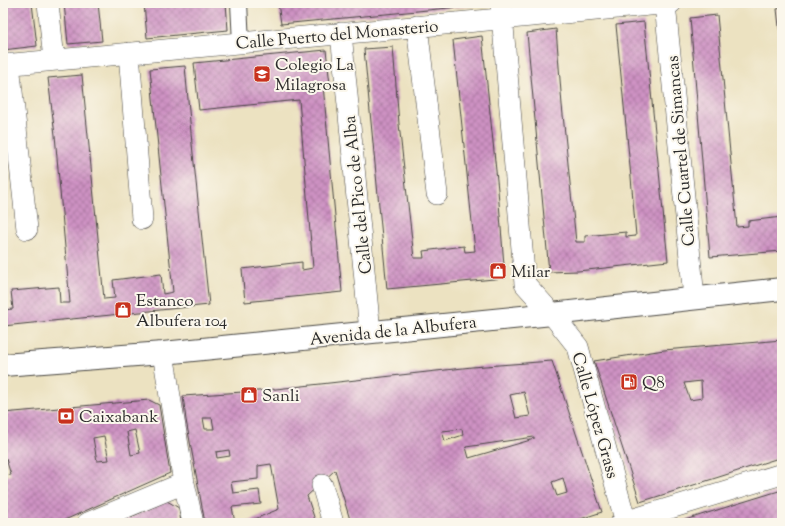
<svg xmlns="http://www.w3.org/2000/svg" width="785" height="526" font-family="'Sorts Mill Goudy',serif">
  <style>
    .building { fill: url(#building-cross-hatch); fill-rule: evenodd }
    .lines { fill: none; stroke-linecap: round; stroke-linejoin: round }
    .pedestrian-casing { stroke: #484642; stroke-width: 18 }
    .minor-casing { stroke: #484642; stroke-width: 22 }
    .primary-casing { stroke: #484642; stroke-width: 24 }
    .pedestrian { stroke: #fff; stroke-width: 16 }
    .minor { stroke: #fff; stroke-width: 21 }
    .primary { stroke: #fff; stroke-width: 22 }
    .labels { text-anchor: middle; stroke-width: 4; stroke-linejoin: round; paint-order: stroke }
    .street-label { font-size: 17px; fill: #2b2b2b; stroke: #fbf7ec }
    .poi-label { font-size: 17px; fill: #2b2b2b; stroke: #fbf7ec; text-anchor: start }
  </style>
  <defs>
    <pattern id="building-cross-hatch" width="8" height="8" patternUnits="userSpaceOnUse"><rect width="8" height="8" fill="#ce92c3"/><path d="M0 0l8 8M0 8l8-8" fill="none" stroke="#a7779f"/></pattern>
  </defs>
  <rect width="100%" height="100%" fill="#fbf7ec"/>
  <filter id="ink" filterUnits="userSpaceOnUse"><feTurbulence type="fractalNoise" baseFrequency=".025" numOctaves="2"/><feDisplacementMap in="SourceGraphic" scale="8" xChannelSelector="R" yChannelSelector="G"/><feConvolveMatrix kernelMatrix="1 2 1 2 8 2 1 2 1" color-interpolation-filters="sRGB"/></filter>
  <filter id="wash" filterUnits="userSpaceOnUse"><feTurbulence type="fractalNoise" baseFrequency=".012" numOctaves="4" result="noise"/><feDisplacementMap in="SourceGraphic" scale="16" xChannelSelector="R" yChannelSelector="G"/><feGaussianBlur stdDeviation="0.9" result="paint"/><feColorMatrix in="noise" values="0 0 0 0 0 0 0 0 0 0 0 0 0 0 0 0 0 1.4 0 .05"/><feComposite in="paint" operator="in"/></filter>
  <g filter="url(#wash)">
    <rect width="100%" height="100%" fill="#ece2c1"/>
    <g id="blocks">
      <path class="building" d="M3,3h29l5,43 -34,4z
        M64,3h34l4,38 -34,3z
        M144,3h82l2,27 -81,8z
        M278,3h202v2l-199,19z
        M782,8v36h-1l-4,-35z
        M717,15l20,212 11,-1v-5l34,-4v34l-72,6 -20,-239z
        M644,22l24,239 -90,10 -29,1 -22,-239 29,-4 6,76 14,137h9v-6l41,-4v5l10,-1 -5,-59 -15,-152z
        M482,36l16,154 7,88 -118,11 -23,-240 29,-2 6,77 15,134h10l-1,-7 41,-5 1,6 10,-1 -22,-211z
        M326,50l4,34 -7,1 19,207 -97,10 -3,-33 60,-7v8l11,-2 -14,-168 -100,10 -5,-47z
        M185,66l7,78 17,161 -206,21v-16l10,-1 -2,-18 48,-4 1,16h10l-15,-168 -7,-57 34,-3 22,224 11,-1 -2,-18 48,-6 2,20 10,-2 -23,-223z
        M782,340v117l-142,45 -46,-141 70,-11zM701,381l1,17 -12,2 -6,-17z
        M552,361l50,151 -34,11h-217l-16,-53 -28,26 9,27h-71l34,-14 -8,-45 -13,2v13l-27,3 2,11 26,-3 2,14 -29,3 3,16h-30l-19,-103 -3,-24 75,-5 214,-24zM524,392l6,24 -14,2 -6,-23zM203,418h9l2,11h-9zM462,429l1,6 -18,6 -3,-10zM534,437v2l-65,19 -3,-11zM229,450l1,6 -13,2 -1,-6zM563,478l4,15 -10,3 -5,-14z
        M149,400l10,5 11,68 -112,50h-55v-47l8,-1 -5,-16 -3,1v-47zM135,430l5,23 -9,2 -4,-23zM104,436l5,24 -12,1 -4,-23z
        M782,490v33h-107z
        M167,501l12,7 2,15h-64z"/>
    </g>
  </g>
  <g filter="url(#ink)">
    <use href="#blocks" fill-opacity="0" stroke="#484642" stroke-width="1"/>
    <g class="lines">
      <g class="pedestrian-casing">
        <path id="pedestrian" d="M239,3l2,40"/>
      </g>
      <g class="minor-casing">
        <path id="minor" d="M48,3l6,57
          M501,3l24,281 27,30 26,33 48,176
          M665,4l29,294
          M417,26l20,168
          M341,33l29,299
          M129,53l13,166
          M9,64l18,165
          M3,65l668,-62
          M163,353l21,130 9,40
          M322,485l11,38
          M88,523l96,-40
          M621,523l161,-49"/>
      </g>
      <g class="primary-casing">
        <path id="primary" d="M3,365l160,-12 389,-39 230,-25"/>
      </g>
      <use href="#pedestrian" class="pedestrian"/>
      <use href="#minor" class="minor"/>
      <use href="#primary" class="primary"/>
    </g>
  </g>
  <defs>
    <g id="school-square" transform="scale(0.9)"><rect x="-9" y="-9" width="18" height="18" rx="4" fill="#c8321e" stroke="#fbf7ec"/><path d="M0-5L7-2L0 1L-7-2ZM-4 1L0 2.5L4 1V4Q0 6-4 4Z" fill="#fff"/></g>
    <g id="shop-square" transform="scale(0.9)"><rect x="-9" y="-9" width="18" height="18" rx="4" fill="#c8321e" stroke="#fbf7ec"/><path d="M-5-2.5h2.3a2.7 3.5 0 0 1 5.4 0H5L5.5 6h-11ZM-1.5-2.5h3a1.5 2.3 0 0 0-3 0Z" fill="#fff"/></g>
    <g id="fuel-square" transform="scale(0.9)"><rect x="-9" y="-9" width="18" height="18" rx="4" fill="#c8321e" stroke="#fbf7ec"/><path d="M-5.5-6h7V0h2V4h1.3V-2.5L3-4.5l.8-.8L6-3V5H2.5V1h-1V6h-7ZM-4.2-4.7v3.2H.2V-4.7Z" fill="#fff"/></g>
    <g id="bank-square" transform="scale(0.9)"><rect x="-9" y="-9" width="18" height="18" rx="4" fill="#c8321e" stroke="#fbf7ec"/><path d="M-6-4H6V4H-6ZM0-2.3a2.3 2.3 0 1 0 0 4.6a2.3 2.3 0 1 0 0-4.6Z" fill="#fff"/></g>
  </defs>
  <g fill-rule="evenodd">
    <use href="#school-square" x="262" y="74"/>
    <use href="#shop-square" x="498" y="271"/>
    <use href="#shop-square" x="123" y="310"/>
    <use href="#fuel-square" x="629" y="382"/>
    <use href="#shop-square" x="249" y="395"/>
    <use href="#bank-square" x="66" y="416"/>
  </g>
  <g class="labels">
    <g class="street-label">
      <text transform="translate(337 34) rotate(-5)" y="6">Calle Puerto del Monasterio</text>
      <text transform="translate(680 151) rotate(-95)" y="6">Calle Cuartel de Simancas</text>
      <text transform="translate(357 195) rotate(-96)" y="6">Calle del Pico de Alba</text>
      <text transform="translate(393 330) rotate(-6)" y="6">Avenida de la Albufera</text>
      <text transform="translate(596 415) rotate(74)" y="6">Calle López Grass</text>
    </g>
    <g class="poi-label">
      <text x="275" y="70">Colegio La<tspan x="275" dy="20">Milagrosa</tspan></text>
      <text x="511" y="277">Milar</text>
      <text x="136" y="306">Estanco<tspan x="136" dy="20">Albufera 104</tspan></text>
      <text x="642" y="388">Q8</text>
      <text x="262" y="401">Sanli</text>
      <text x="79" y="422">Caixabank</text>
    </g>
  </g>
  <rect width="785" height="526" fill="none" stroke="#fbf7ec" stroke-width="16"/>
</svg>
